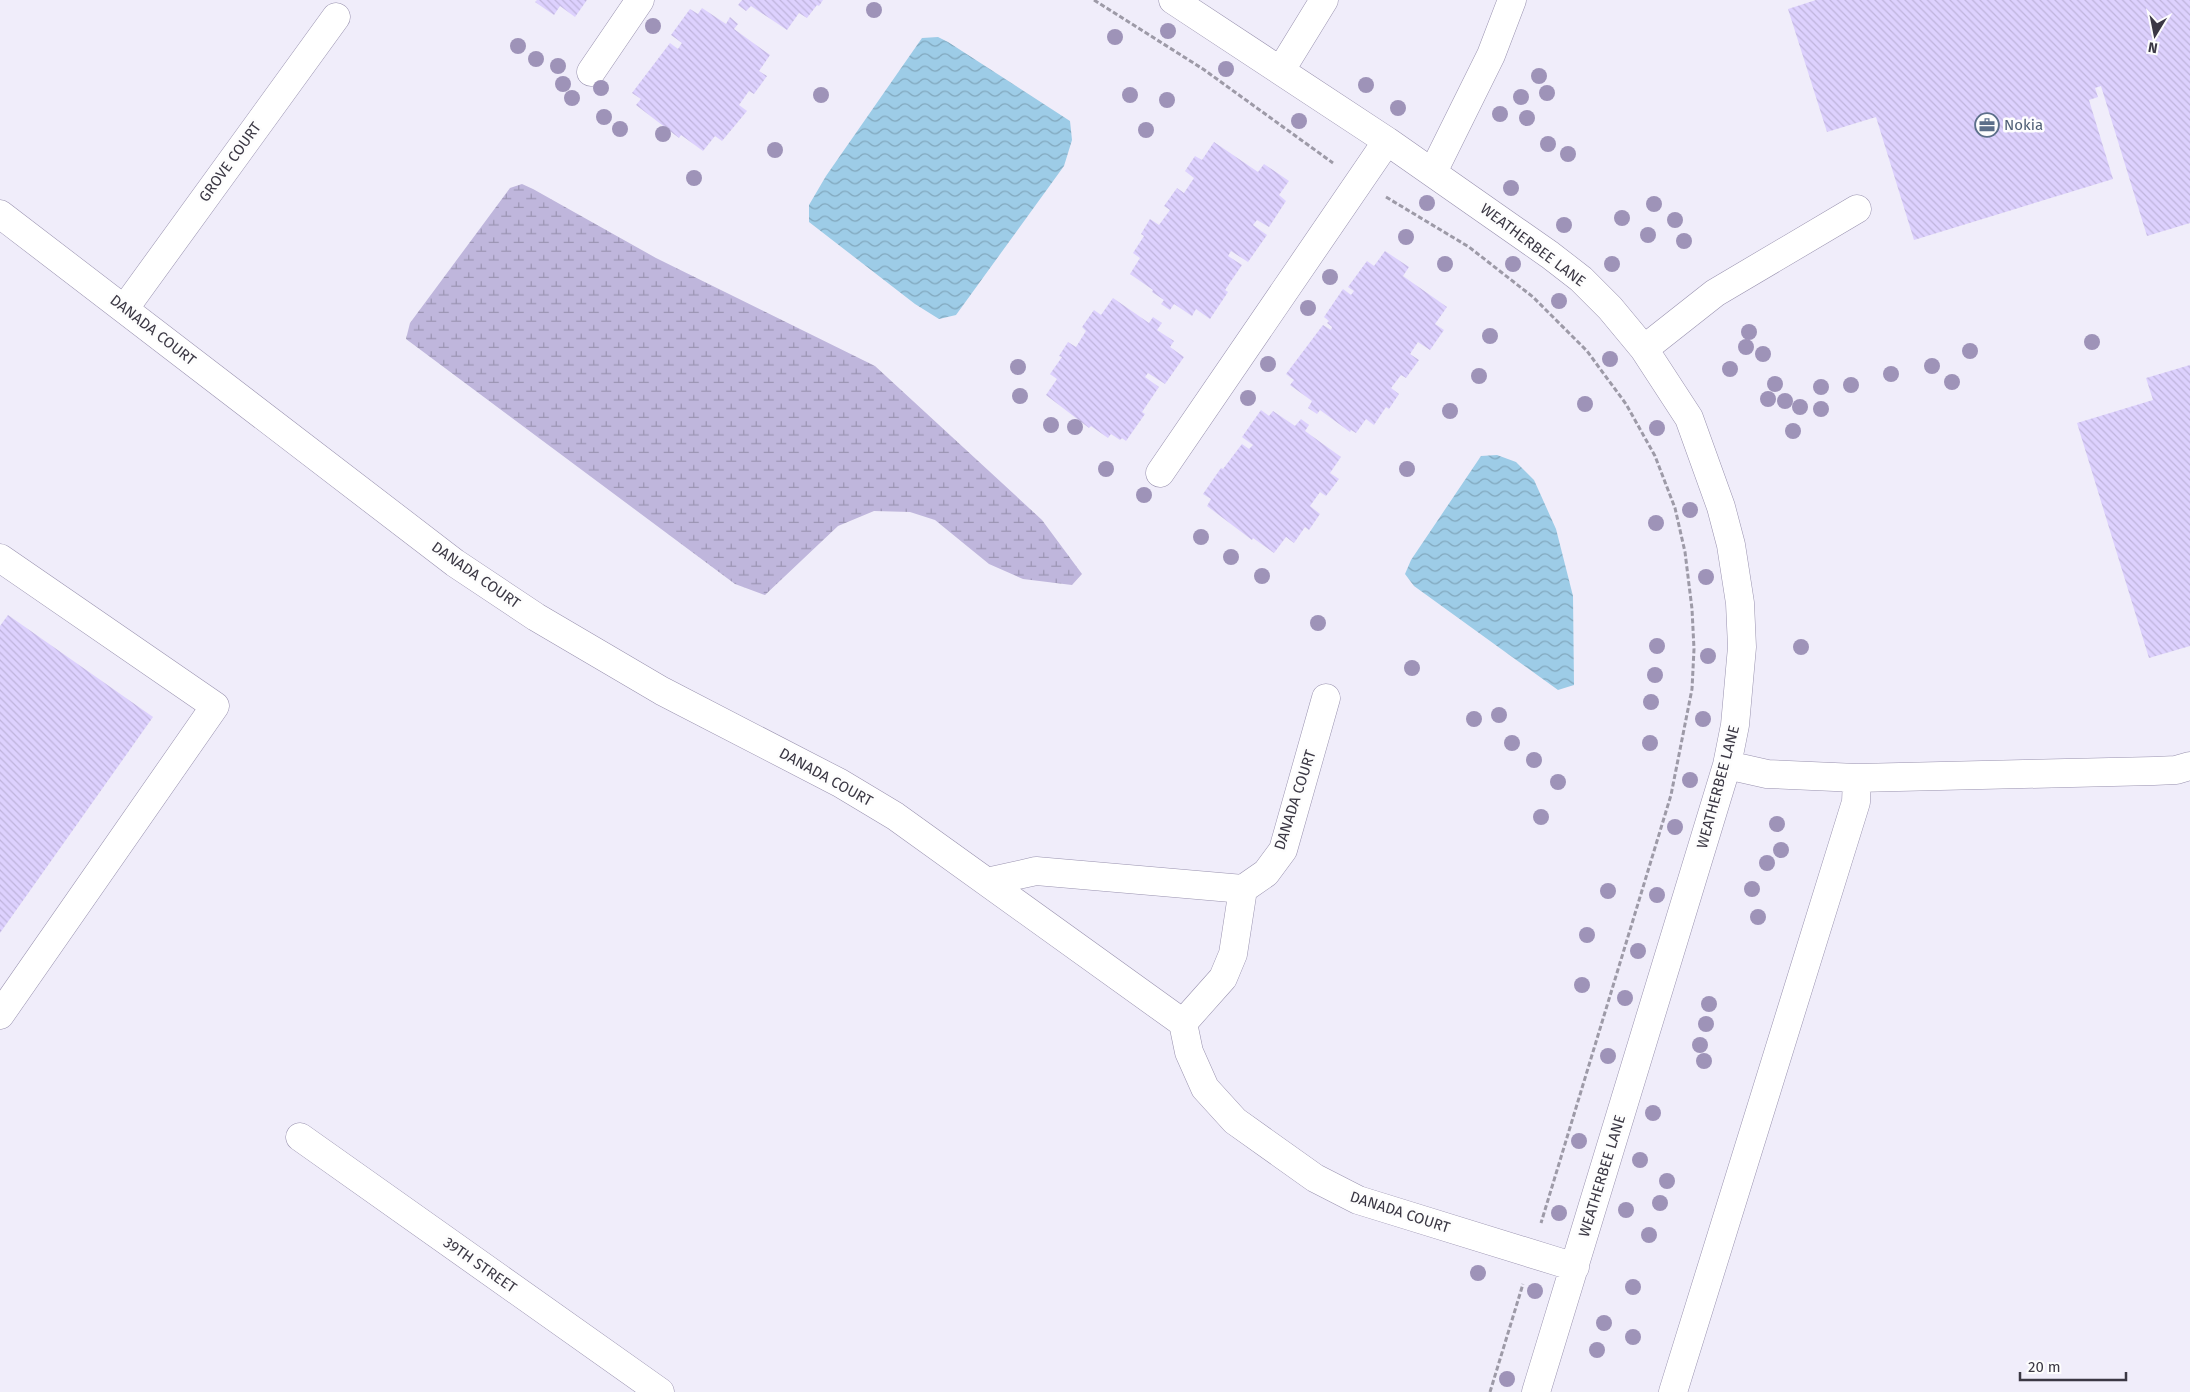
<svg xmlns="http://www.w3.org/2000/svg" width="2190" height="1392" font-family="'Fira Sans',sans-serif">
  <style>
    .wetland { fill: url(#wetland-marsh) }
    .water { fill: url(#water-waves) }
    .building { fill: url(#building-back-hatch) }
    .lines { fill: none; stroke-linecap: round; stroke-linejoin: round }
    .minor-casing { stroke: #9992af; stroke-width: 29 }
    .path { stroke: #9d9aa7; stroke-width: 3; stroke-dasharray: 5 2.5; stroke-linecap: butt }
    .minor { stroke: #fff; stroke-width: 28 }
    .tree { fill: #9e93b8 }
    .labels { text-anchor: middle; stroke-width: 5; stroke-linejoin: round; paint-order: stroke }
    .service-label { font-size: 15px; fill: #4e5e75; stroke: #fdfdfd; text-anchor: start }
    .street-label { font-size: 15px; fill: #3b3844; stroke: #fdfdfd }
  </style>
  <defs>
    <pattern id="wetland-marsh" width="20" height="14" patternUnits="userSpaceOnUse" patternTransform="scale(1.25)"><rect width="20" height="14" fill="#bfb6dc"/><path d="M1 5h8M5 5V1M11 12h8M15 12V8" fill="none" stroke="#9c95b4"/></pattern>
    <pattern id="water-waves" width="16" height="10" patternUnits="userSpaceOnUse" patternTransform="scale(1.25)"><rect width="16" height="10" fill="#9dcce7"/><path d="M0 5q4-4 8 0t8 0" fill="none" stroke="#81a7bd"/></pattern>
    <pattern id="building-back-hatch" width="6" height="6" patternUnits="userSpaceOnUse" patternTransform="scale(1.25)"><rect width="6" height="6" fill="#ddd1fe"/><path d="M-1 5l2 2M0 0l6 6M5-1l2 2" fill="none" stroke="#bfb4db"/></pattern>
  </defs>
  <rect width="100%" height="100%" fill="#f0edfa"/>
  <path class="wetland" d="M522,184l11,5 123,69 219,108 167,154 40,54 -10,11 -49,-6 -34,-15 -54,-44 -25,-8 -36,-1 -36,15 -73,69 -30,-11 -329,-245 4,-16 100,-135z"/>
  <path class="water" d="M938,37l10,5 122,79 2,19 -8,26 -108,149 -17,4 -24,-15 -106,-82v-17l17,-29 96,-138z
    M1497,455l19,7 18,18 22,49 17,67 1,89 -16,5 -144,-104 -9,-12 6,-14 70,-104z"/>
  <path class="building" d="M537,0h50l-12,17 -15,-11 -6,9 -19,-13z
    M742,0h81l-4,6 -2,-1 -10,13 -8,-5 -12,17 -36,-24 -5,5 -8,-6z
    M1816,0h374v223l-43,13 -46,-150 -6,2 3,9 -9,3 24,79 -199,61 -38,-123 -49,15 -39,-123z
    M702,8l24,16 4,-7 8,7 -4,5 36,26 -11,16 8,5 -13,18 -5,-3 -10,14 8,6 -25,30 -7,-5 -12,15 -22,-16 -2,3 -43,-33 5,-6 -9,-6 38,-50 8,6 4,-6 -11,-8 19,-26 8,5z
    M1214,142l44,30 6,-8 25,17 -10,14 7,6 -17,26 -12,-7 -4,5 14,10 -19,27 -17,-11 -3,5 14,9 -17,25 3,2 -18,27 -14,-10 -4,7 -18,-12 -4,6 -9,-6 3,-4 -12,-8 1,-2 -23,-16 10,-16 -7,-5 11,-17 -3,-2 9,-15 9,6 11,-15 -6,-4 13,-18 7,5 10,-15 -9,-7 10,-15 7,4z
    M1385,251l24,16 -6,9 44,31 -12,17 9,6 -14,20 -12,-8 -8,12 9,6 -13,18 -5,-3 -10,13 8,6 -10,15 -3,-2 -12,18 -8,-6 -10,14 -5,-3 -1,2 -30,-22 -3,4 -9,-6 4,-7 -22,-16 4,-5 -8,-6 37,-49 8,5 1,-3 -5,-4 2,-2 -5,-4 19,-28 8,6 3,-4 -6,-4 19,-26 7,5z
    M1113,298l36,25 4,-6 9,6 -5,7 17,11 -4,6 14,10 -19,27 -17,-11 -3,4 14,10 -17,25 3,2 -19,27 -4,-3 -2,2 -9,-6 -3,4 -17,-12 -2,2 -43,-33 11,-16 -7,-5 12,-17 -3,-1 9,-14 8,5 10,-16 -4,-4 12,-17 7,5z
    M2190,365v281l-41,12 -72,-235 76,-23 -7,-22z
    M1261,410l8,6 4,-5 22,15 6,-7 8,6 -4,6 36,26 -11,16 9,6 -13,17 -6,-4 -10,14 10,8 -11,16 -4,-3 -11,16 -8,-6 -12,16 -21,-15 -1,2 -45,-34 4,-7 -8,-5 18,-26 2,1 19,-25 7,5 4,-4 -11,-8z
    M8,615l145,102 -153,216v-307z"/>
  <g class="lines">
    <g class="minor-casing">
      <path id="minor" d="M1173,0l214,141 163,114 31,24 29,29 34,41 45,69 32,89 10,38 9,58 2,44 -7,78 -8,40 -191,627
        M1281,70l43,-70
        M591,72l49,-72
        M1433,172l58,-117 21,-55
        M0,214l455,349 81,54 126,74 178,92 55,33 288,207 6,29 16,36 30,33 80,57 43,22 217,67
        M125,308l211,-291
        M1644,349l71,-56 142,-84
        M1160,473l227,-332
        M0,558l215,148 -215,309
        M1727,765l40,9 90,4 297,-7 22,-1 14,-4
        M987,882l49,-11 207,18
        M1183,1023l40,-45 10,-24 10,-65 23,-16 17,-23 43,-152
        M300,1137l360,255
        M1673,1392l183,-590 1,-24"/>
    </g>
    <path class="path" d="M1094,0l109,69 130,94
      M1386,197l83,50 64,50 54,54 39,53 29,52 20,52 10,44 7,57 2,40 -2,40 -21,106 -130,428
      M1490,1392l33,-108"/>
    <use href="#minor" class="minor"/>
  </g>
  <g class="tree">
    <circle cx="874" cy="10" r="8"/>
    <circle cx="653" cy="26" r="8"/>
    <circle cx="1168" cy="31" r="8"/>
    <circle cx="1115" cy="37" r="8"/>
    <circle cx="518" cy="46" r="8"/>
    <circle cx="536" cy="59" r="8"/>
    <circle cx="558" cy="66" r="8"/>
    <circle cx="1226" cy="69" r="8"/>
    <circle cx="1539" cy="76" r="8"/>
    <circle cx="563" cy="84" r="8"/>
    <circle cx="1366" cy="85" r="8"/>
    <circle cx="601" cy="88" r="8"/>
    <circle cx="1547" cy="93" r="8"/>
    <circle cx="821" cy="95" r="8"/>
    <circle cx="1130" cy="95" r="8"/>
    <circle cx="1521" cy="97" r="8"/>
    <circle cx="572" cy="98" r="8"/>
    <circle cx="1167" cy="100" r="8"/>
    <circle cx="1398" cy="108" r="8"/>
    <circle cx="1500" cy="114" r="8"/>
    <circle cx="604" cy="117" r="8"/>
    <circle cx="1527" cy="118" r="8"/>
    <circle cx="1299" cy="121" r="8"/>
    <circle cx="620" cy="129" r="8"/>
    <circle cx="1146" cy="130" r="8"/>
    <circle cx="663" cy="134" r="8"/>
    <circle cx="1548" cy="144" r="8"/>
    <circle cx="775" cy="150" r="8"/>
    <circle cx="1568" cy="154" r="8"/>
    <circle cx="694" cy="178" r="8"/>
    <circle cx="1511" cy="188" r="8"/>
    <circle cx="1427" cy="203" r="8"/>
    <circle cx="1654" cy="204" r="8"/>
    <circle cx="1622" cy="218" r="8"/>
    <circle cx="1675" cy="220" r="8"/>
    <circle cx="1564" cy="225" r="8"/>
    <circle cx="1648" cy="235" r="8"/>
    <circle cx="1406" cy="237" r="8"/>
    <circle cx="1684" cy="241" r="8"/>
    <circle cx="1445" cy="264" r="8"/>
    <circle cx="1513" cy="264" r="8"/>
    <circle cx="1612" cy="264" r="8"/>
    <circle cx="1330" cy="277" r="8"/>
    <circle cx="1559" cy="301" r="8"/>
    <circle cx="1308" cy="308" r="8"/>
    <circle cx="1749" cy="332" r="8"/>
    <circle cx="1490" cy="336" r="8"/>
    <circle cx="2092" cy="342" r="8"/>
    <circle cx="1746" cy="347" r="8"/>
    <circle cx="1970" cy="351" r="8"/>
    <circle cx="1763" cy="354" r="8"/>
    <circle cx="1610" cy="359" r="8"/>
    <circle cx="1268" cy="364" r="8"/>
    <circle cx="1932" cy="366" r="8"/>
    <circle cx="1018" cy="367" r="8"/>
    <circle cx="1730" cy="369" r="8"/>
    <circle cx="1891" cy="374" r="8"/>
    <circle cx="1479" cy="376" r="8"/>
    <circle cx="1952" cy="382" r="8"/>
    <circle cx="1775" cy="384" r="8"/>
    <circle cx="1851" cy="385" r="8"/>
    <circle cx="1821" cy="387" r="8"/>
    <circle cx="1020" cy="396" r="8"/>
    <circle cx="1248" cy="398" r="8"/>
    <circle cx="1768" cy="399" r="8"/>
    <circle cx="1785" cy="401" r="8"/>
    <circle cx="1585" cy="404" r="8"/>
    <circle cx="1800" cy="407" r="8"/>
    <circle cx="1821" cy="409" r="8"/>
    <circle cx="1450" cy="411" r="8"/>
    <circle cx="1051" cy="425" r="8"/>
    <circle cx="1075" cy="427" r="8"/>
    <circle cx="1657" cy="428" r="8"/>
    <circle cx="1793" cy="431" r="8"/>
    <circle cx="1106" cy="469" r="8"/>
    <circle cx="1407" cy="469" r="8"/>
    <circle cx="1144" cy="495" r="8"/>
    <circle cx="1690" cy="510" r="8"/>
    <circle cx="1656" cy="523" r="8"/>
    <circle cx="1201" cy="537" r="8"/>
    <circle cx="1231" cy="557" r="8"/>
    <circle cx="1262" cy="576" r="8"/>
    <circle cx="1706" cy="577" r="8"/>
    <circle cx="1318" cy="623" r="8"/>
    <circle cx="1657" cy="646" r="8"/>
    <circle cx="1801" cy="647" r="8"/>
    <circle cx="1708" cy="656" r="8"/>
    <circle cx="1412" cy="668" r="8"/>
    <circle cx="1655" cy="675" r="8"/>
    <circle cx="1651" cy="702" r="8"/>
    <circle cx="1499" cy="715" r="8"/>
    <circle cx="1474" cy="719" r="8"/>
    <circle cx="1703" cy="719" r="8"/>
    <circle cx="1512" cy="743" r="8"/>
    <circle cx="1650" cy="743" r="8"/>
    <circle cx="1534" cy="760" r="8"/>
    <circle cx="1690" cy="780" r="8"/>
    <circle cx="1558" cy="782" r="8"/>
    <circle cx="1541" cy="817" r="8"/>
    <circle cx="1777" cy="824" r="8"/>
    <circle cx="1675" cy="827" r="8"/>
    <circle cx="1781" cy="850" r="8"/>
    <circle cx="1767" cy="863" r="8"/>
    <circle cx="1752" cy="889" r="8"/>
    <circle cx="1608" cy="891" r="8"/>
    <circle cx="1657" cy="895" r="8"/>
    <circle cx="1758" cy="917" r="8"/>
    <circle cx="1587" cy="935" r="8"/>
    <circle cx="1638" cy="951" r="8"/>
    <circle cx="1582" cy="985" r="8"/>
    <circle cx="1625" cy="998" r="8"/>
    <circle cx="1709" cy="1004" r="8"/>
    <circle cx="1706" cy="1024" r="8"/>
    <circle cx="1700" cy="1045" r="8"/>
    <circle cx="1608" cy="1056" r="8"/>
    <circle cx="1704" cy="1061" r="8"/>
    <circle cx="1653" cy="1113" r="8"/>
    <circle cx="1579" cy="1141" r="8"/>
    <circle cx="1640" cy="1160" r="8"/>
    <circle cx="1667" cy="1181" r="8"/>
    <circle cx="1660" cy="1203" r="8"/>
    <circle cx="1626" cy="1210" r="8"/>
    <circle cx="1559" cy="1213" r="8"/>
    <circle cx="1649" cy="1235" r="8"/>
    <circle cx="1478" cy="1273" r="8"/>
    <circle cx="1633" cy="1287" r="8"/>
    <circle cx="1535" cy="1291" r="8"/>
    <circle cx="1604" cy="1323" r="8"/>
    <circle cx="1633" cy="1337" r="8"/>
    <circle cx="1597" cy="1350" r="8"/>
    <circle cx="1507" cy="1379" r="8"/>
  </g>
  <defs>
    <g id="office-ring" transform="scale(1.25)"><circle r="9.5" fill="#fdfdfd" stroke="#5c6f8a" stroke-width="1.5"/><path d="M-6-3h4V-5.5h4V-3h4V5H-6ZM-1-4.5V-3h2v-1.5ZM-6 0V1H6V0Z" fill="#5c6f8a"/></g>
  </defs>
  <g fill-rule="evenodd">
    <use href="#office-ring" x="1987" y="125"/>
  </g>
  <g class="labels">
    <g class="service-label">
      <text x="2004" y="130">Nokia</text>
    </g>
    <g class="street-label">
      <text transform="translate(230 162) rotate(-54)" y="5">GROVE COURT</text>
      <text transform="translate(1533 245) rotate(37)" y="5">WEATHERBEE LANE</text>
      <text transform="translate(153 330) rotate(38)" y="5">DANADA COURT</text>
      <text transform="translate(476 575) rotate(35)" y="5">DANADA COURT</text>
      <text transform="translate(826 777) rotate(29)" y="5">DANADA COURT</text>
      <text transform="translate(1718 787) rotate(-75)" y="5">WEATHERBEE LANE</text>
      <text transform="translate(1295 800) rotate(-72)" y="5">DANADA COURT</text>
      <text transform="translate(1602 1176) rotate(-73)" y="5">WEATHERBEE LANE</text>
      <text transform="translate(1400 1212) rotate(18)" y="5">DANADA COURT</text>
      <text transform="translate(480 1265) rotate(35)" y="5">39TH STREET</text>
    </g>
  </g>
  <g transform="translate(2155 35) rotate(190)" stroke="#fdfdfd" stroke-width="4" paint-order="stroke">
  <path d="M0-4L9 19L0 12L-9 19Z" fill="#3b3844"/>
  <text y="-8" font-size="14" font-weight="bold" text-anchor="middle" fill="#3b3844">N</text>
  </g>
  <path d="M2020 1372v8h106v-8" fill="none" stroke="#3b3844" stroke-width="2.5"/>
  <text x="2028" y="1372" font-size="15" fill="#3b3844" stroke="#fdfdfd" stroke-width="4" paint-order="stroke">20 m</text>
</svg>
